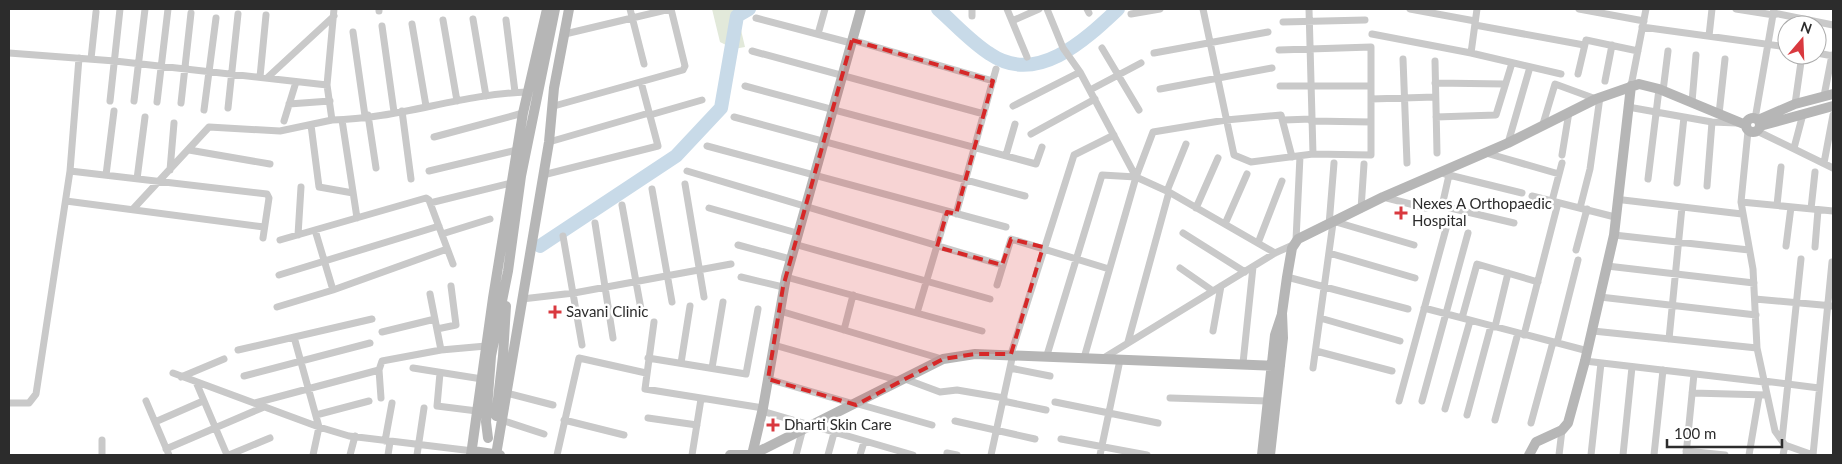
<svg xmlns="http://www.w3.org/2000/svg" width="1842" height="464" font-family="Lato,sans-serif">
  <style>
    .green { fill: #e2e9da }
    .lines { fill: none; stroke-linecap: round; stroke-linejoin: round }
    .river { stroke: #c8dae8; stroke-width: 14 }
    .street { stroke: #c9c9c9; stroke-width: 7 }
    .secondary { stroke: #b6b6b6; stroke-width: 10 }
    .marked { fill: #d62828; fill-opacity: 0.2; stroke: #d62828; stroke-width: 4; stroke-dasharray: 10 6; stroke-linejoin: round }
    .poi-dot { fill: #d9393f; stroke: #fff; stroke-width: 2 }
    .labels { text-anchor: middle; stroke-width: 5; stroke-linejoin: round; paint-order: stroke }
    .poi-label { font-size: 15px; fill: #2c2c2c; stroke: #fff; text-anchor: start }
  </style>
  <rect width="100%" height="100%" fill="#fff"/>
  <path class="green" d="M712,9h33l-4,21 4,17 -11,2 -14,-7z"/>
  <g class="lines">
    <path class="river" d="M938,9c17,15 33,33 52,45 47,32 95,-14 128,-45
      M540,246l136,-90 45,-48 16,-92 12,-7"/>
    <path class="street" d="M334,9l-7,76 5,35c66,-1 129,-26 195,-28
      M379,9v2
      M630,9l14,55
      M1007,9l20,48
      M1047,9l16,39 17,24 56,105 33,15 106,61
      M1087,9l2,4
      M1203,9l31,146 17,7 62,-8 58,1v-108l-92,3
      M1309,9l4,145
      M1410,9l65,12
      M1579,9l65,12
      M1736,9l38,6
      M1774,13l59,12
      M1131,14l29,-5
      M972,16v-7
      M756,18l95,25
      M473,19l13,77
      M443,20l14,81
      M506,20l9,72
      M1012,21l27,-12
      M1283,22l82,-2
      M412,24l14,82
      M1475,25l109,20
      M382,26l12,86
      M1642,27l145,20
      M353,32l12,84
      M565,34l105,-25
      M818,34l7,-25
      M1372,34l99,19 90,21
      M1709,36l3,-27
      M852,40l141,41
      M1102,48l37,62
      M752,51l232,63
      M9,53l106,8 212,24
      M1154,53l114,-21
      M1471,53l6,-44
      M1817,53l16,3
      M91,59l5,-47
      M1403,59l4,104
      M1435,61l2,92
      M1578,74l8,-34 52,11
      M260,77l6,-62
      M267,78l67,-62
      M1605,81l7,-36
      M1435,83l70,1
      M745,86l291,78 6,-17
      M1280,86h91
      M1631,86l15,-77
      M1160,89l112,-21
      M1090,90l51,-27
      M1663,91l5,-40
      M1824,96l8,-41
      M1371,99l64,-2
      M110,101l10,-92
      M134,101l11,-92
      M157,102l11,-93
      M1692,102l4,-47
      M181,103l10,-90
      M289,104l41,-3
      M1795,104l7,-49
      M554,106l129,-36 2,-4 -14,-57
      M1013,106l67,-34
      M1628,107l84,15 25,1
      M228,108l10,-94
      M204,110l12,-92
      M402,111l9,68
      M1719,114l6,-55
      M368,115l8,53
      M650,115l52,-15
      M734,117l291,79
      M1436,117l60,-2 16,-52
      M1755,119l19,-110
      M342,120l15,98
      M1284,120l27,-1
      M284,121l12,-39
      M1311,121l60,1
      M1543,124l12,-40 41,15
      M311,125l8,62 34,6
      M1748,131l-7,71 12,67 4,79 18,83 10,14 28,10
      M1757,131l76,37
      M1031,134l64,-35
      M434,137l89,-24
      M549,142l100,-29
      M1508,143l22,-76
      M707,146l299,81
      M1794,148l9,-34
      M189,150l81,14
      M1486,153l73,21
      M1006,155l9,-31
      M1562,155l7,-43
      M1824,163l9,-48
      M170,170l4,-47
      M70,171l197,23 2,4 -6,40
      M429,171l88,-21
      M687,171l315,94
      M1445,174l77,19
      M106,175l8,-64
      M543,175l115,-29 -17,-64
      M1449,175l-7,31 72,17
      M137,179l8,-62
      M1648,179l11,-90
      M1677,183l7,-66
      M685,184l19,113
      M1707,186l5,-64
      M652,189l20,113
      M1167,191l19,-47
      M1532,196l83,21
      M1383,197l43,11
      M1623,200l119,14
      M66,201l198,26
      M1552,201l10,-38
      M1741,202l92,9
      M430,203l81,-20
      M622,205l19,104
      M1777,205l4,-38
      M709,208l88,25
      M1196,208l22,-50
      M1580,208l10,-39 10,-72
      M133,209l76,-82 71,4 52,-11
      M1361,209l3,-45
      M1811,209l4,-37
      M956,214l40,-145
      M1336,222l78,23
      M595,223l18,115
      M1225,224l22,-50
      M1329,225l5,-62
      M315,230l18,60
      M1183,233l62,39
      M442,234l48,-15
      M298,235l3,-48
      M1614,235l135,15
      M563,236l19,109
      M280,240l146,-42 3,2 24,64
      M1296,240l4,-84
      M1258,243l24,-62
      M794,244l196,55
      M738,245l52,14
      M1786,246l5,-39
      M1815,247l3,-37
      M1576,250l11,-41
      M1329,253l86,25
      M1607,266l147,17
      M1180,268l33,23
      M279,275l160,-49
      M741,277l42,10
      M786,277l196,54
      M1287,277l121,32
      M997,285l14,-46 98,30
      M430,294l11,56
      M1600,297l156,18
      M522,299l52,-6 157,-29
      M1755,299l78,7
      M277,307l56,-17 114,-41
      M1424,308l164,43
      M780,311l162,48
      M917,313l30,-101
      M1320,318l80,23
      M1462,318l15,-54 61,18
      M654,322l-9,67 118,19
      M1495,327l13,-54
      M437,329l19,-4 -5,-39
      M844,330l9,-35
      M1213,331l8,-45
      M1593,331l164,17
      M382,332l53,-13
      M1524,335l34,-132
      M294,337l25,90 -6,28
      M1669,339l13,-132
      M1128,342l41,-150
      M1557,343l21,-83
      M774,345l126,36
      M238,350l134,-31
      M1316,351l76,20
      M1011,354l63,-199 40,-20
      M1047,355l55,-180 34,2
      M648,358l98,16 12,-65
      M1084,358l52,-181 17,-45 73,-12 55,-5 11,42
      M1102,359l173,-106 18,-8
      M1585,361l179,21
      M681,363l9,-57
      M1243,363l10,-96
      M413,368l69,11
      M712,368l11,-66
      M1010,368l40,8
      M1313,368l20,-145
      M173,373l146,54 30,9 124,15
      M440,373l-3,33 40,5
      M244,376l126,-33
      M181,377l43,-18
      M768,379l86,25
      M905,379l35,13 17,-2 47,8
      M1764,381l55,7
      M196,382l31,73
      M507,393l46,12
      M1692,393l75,2
      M381,398l-2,-28 3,-9 59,-11 45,-4
      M1170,398l98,3
      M146,401l23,54
      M1003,401l43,9
      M1399,401l48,-176
      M1422,401l46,-168
      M1055,402l103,21
      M9,403h20l7,-9 34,-223 9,-113
      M255,403l124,-33
      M858,404l74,21
      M1445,409l25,-88
      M762,411l151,44
      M316,415l53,-14
      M1467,415l24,-89
      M648,418l49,7
      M501,420l43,14
      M564,420l60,15
      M1495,420l23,-87
      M955,421l80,18
      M155,422l48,-21
      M1531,423l22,-81
      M1061,439l86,16
      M102,440v15
      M1782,440l19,-181
      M385,441l7,-38
      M166,449l98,-42
      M1686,451l39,4
      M947,453l10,2
      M229,455l41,-17
      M350,455l5,-19
      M388,455l2,-13
      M417,455l7,-47
      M557,455l22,-97 67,15
      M692,455l9,-56
      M796,455l6,-23
      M828,455l6,-22
      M860,455l4,-13
      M991,455l22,-101
      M1100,455l20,-95
      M1559,455l3,-25
      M1591,455l10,-92
      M1623,455l9,-88
      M1654,455l9,-85
      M1686,455l8,-81
      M1749,455l10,-59
      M1783,455l2,-10
      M1813,455l19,-193"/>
    <path class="secondary" d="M1746 125a7 7 0 1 1 14 0a7 7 0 1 1-14 0Z
      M1758,120l37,-16 38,-10
      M1760,126l73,-20
      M496,416l7,-60 3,-50
      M488,438l-2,-16 5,-66 17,-85 13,-95 34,-167
      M473,451l27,4
      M471,455l22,-157 30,-185 24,-104
      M496,455l53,-313 5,-54 15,-79
      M730,455h22l191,-96 32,-5 305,12
      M752,455l11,-47 23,-131 75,-268
      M1262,455l13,-120 7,-21
      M1270,455l13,-117 -1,-25 5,-36 5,-29 6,-9 85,-42 125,-54 88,-44 43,-15 20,5 87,36
      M1529,455l7,-13 26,-12 6,-7 17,-62 29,-126 17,-149"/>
  </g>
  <path class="marked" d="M852,40l141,41 -37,133 -9,-2 -10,35 65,18 9,-26 32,8 -32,107h-36l-32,5 -87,46 -88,-26 15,-92z"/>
  <g class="poi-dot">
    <path d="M1398.5 205.5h5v5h5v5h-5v5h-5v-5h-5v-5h5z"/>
    <path d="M552.5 304.5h5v5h5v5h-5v5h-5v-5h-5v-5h5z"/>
    <path d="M770.5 417.5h5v5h5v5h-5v5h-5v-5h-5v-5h5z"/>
  </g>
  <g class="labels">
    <g class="poi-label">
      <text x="1412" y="209">Nexes A Orthopaedic<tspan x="1412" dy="17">Hospital</tspan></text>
      <text x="566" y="317">Savani Clinic</text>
      <text x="784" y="430">Dharti Skin Care</text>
    </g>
  </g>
  <rect width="1842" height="464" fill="none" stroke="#2c2c2c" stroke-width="20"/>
  <g transform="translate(1802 40) rotate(19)"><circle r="24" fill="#ffffff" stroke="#ababab"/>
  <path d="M0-4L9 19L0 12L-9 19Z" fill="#d9393f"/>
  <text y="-8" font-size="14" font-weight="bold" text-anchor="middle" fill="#2c2c2c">N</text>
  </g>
  <path d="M1667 439v8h115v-8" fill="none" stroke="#2c2c2c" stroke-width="2.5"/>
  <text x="1674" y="439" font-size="15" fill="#2c2c2c" stroke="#ffffff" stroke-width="4" paint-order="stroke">100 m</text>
</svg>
